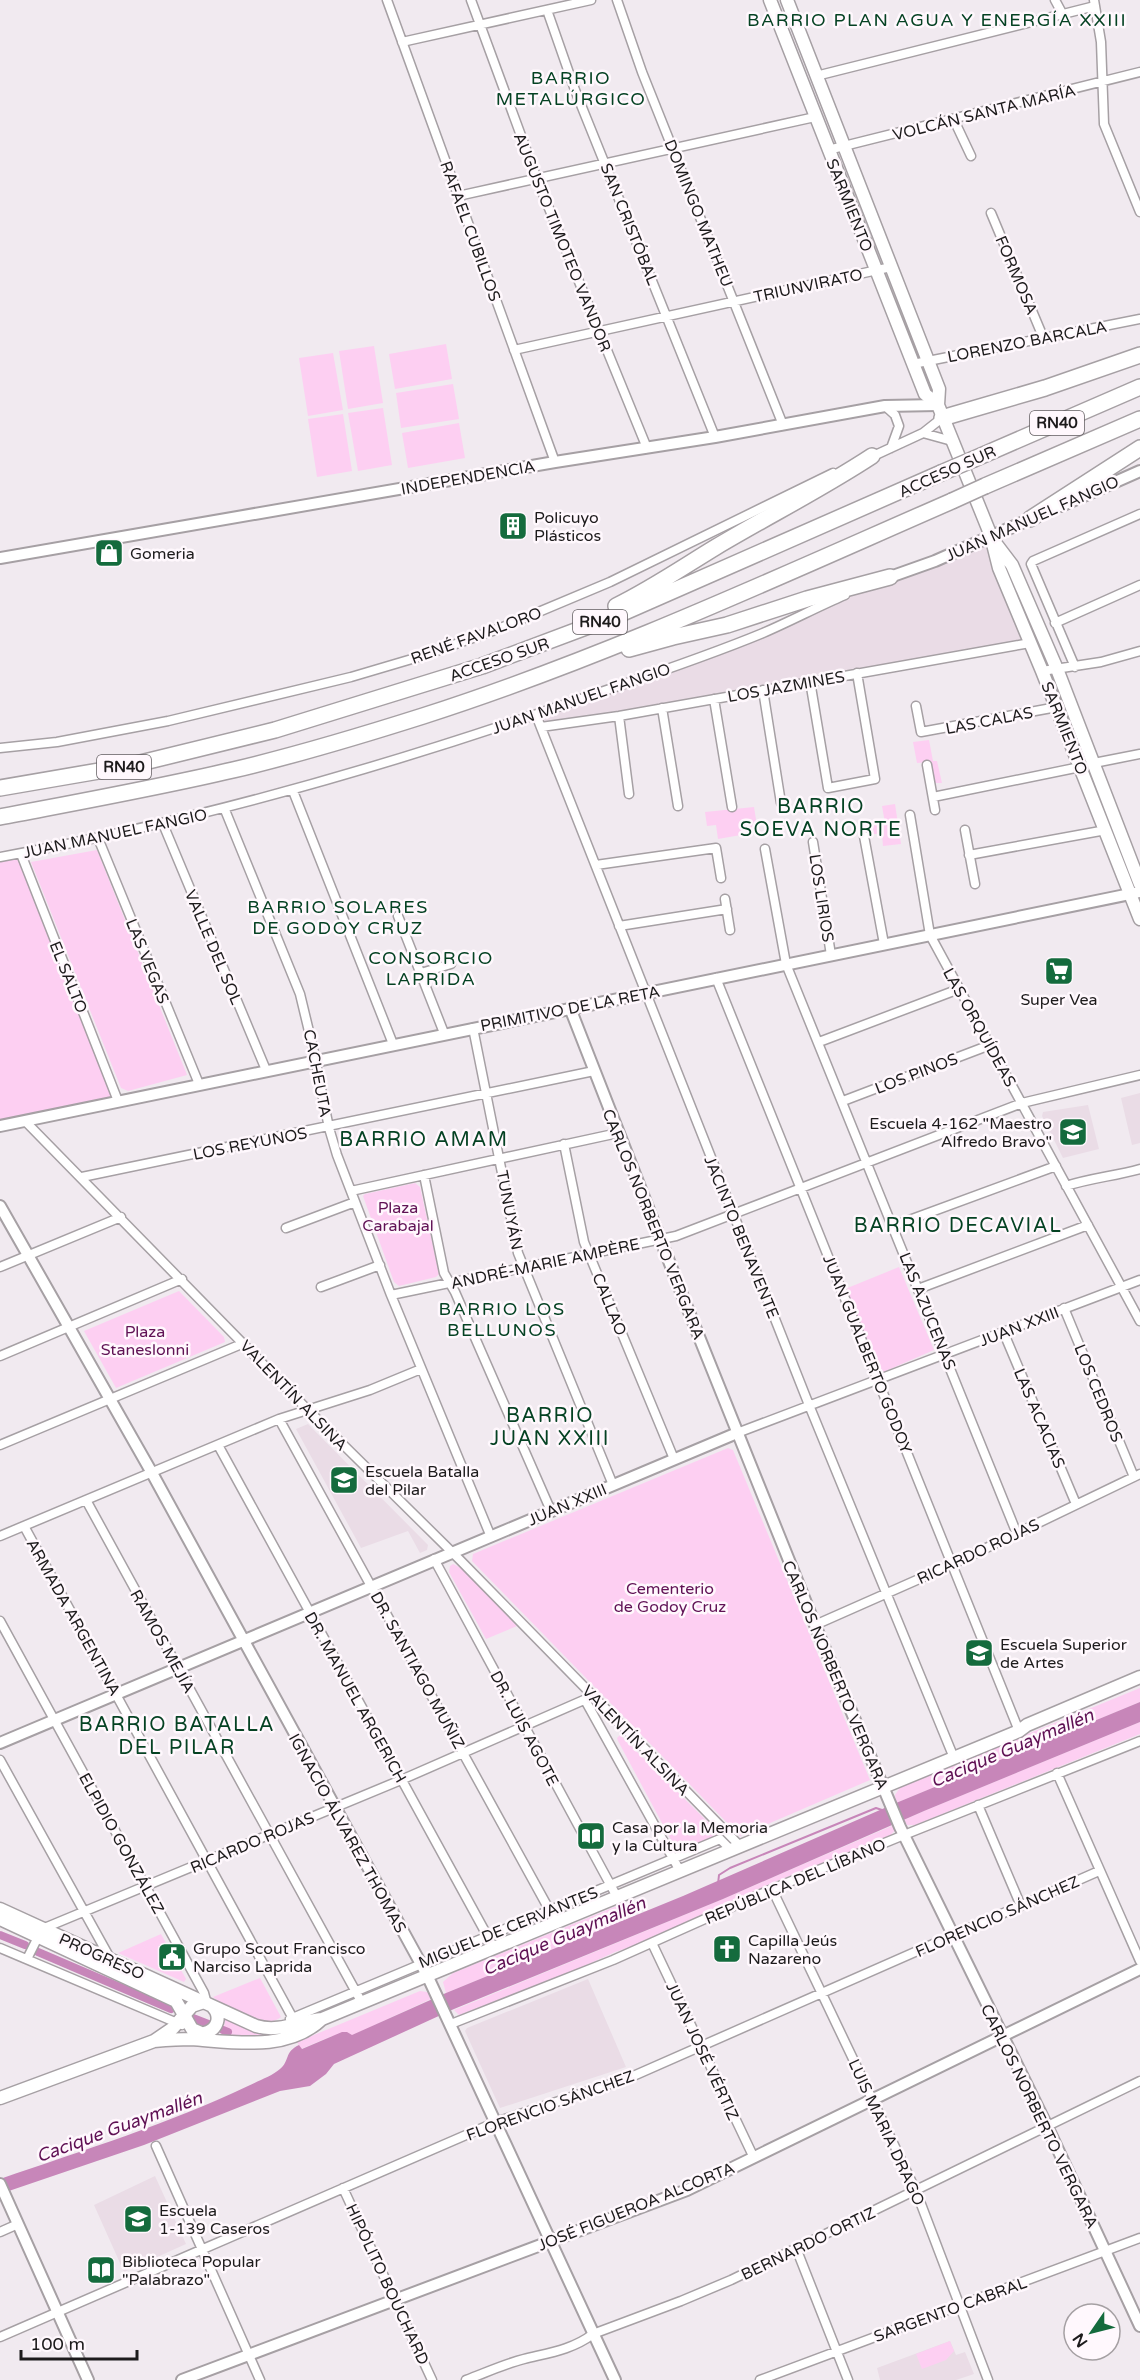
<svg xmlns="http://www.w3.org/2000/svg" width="1140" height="2380" font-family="'Varela Round',sans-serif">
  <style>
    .built { fill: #eadce6 }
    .green { fill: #fdcff2 }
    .water { fill: #c786b9 }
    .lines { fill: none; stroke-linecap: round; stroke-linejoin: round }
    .stream { stroke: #c786b9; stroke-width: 2 }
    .canal { stroke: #c786b9; stroke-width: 8 }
    .minor-casing { stroke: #a6a0a4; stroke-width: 11 }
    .tertiary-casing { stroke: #a6a0a4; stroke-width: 14 }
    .secondary-casing { stroke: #a6a0a4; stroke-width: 15 }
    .motorway-casing { stroke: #a6a0a4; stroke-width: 18 }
    .minor { stroke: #fff; stroke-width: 8 }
    .tertiary { stroke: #fff; stroke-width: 10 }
    .secondary { stroke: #fff; stroke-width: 12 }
    .motorway { stroke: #fff; stroke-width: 15 }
    .motorway-bridge-casing { stroke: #a6a0a4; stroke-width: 18; stroke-linecap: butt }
    .motorway-bridge { stroke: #fff; stroke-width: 15 }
    .labels { text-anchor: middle; stroke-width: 5; stroke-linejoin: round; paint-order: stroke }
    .shield { fill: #fff8fd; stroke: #615d60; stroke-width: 1.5 }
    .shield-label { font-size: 15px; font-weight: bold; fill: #1d1b1c }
    .street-label { font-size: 16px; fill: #1d1b1c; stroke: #fff8fd }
    .poi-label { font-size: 16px; fill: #1d1b1c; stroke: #fff8fd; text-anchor: start }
    .park-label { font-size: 16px; fill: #601255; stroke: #fff8fd }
    .neighbourhood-label { font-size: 18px; letter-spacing: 1.5px; fill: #054223; stroke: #fff8fd }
    .water-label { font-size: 18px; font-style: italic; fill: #5e0f53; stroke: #fff8fd }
    .quarter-label { font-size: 20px; letter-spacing: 1.5px; fill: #054223; stroke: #fff8fd }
  </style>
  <rect width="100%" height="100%" fill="#f1eaf0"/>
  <path class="built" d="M991,536l39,107 -489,84 -5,-12 224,-81 51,-24z
    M1140,1093v50l-8,2 -11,-47z
    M1088,1105l11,44 -36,9 -21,-42 1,-4z
    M308,1424l120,121 -1,5 -7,3 -12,-22 -47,17 -65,-119z
    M588,1979l38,88 -126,41 -35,-77 2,-3z
    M155,2176l31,68 -62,28 -30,-67z
    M950,2341l6,14 9,-3 9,22 -18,6h-76l-3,-12z"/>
  <path class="green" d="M446,344l6,35 -57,10 -6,-35z
    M374,346l9,57 -35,6 -9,-58z
    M333,353l10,57 -35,6 -9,-58z
    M453,384l6,35 -58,9 -5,-35z
    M383,408l9,57 -34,6 -10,-58z
    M343,414l9,57 -35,6 -9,-58z
    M459,423l6,35 -57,10 -6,-35z
    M929,740l4,21h4l5,22h-7l-4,-21 -14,1 -4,-21z
    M895,804l6,40 -18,2 -1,-12h-11l-1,-9 15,-2 -3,-17z
    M754,807l4,25 -40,7 -2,-14 -9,1 -2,-14z
    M97,850l90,225 -59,16 -7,-3 -90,-226z
    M21,854l97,247 -118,25v-269z
    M415,1183l5,4 19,87 -3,3 -37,9 -5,-4 -31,-86 2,-2z
    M899,1267l35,83 -53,23 -36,-84z
    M179,1291l45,46 1,5 -109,46 -32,-57z
    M728,1448l5,2 137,330 -130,56 -268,-275 1,-7z
    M453,1564l8,4 56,58 -31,13 -37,-67 1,-6z
    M1140,1688v14l-244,101 -1,-8 6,-9z
    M1140,1722v12l-225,91h-8l-3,-5 20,-9z
    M620,1735l99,98v3l-40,16 -2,-1 -59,-110 -1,-3z
    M894,1825l1,5 -6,7 -112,44 -126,59 -36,12 -48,22 -108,41 -5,-5 269,-111z
    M622,1904l6,14 -182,75 -3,-11 10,-9z
    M161,1934l25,45 -2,3 -66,-29z
    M260,1978l21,39c-4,3 -8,5 -14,4 -12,-1 -45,-16 -54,-24z
    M420,1991l7,1 6,6 -82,38h-19l-31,13 -4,-7z
    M225,2018l38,15 24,1 -29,5 -38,-3 2,-4 6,1 1,-3 -5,-2z
    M950,2341l4,10 -8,9 -24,9 -6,-15z"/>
  <path class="water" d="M1140,1702v20l-216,89 -201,88 -269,110 -120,55 -8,10 -16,12 -30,5 -136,54 -144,49v-15c84,-29 168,-55 248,-93 10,-5 24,-10 32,-17 10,-8 4,-17 19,-24l3,4 40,-17h5l5,3 94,-42 237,-97 213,-93z"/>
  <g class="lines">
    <path class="stream" d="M718,1884l1,-9 11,-7 146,-60 6,2"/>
    <path class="canal" d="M0,1935l25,10
      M38,1952l133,57
      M193,2018l18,7
      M223,2030l5,2"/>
    <g class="minor-casing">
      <path id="minor" d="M387,0l168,462
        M471,0l66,179 110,269
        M617,0l25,72 141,353
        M1055,0l7,13
        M1094,0l7,42 3,82 36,88
        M547,10l28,80 140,347
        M402,42l189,-42
        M816,76l279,-70
        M954,120l17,36
        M828,150l312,-78
        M458,196l357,-79
        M991,213l52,124
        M514,350l377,-83
        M913,364l227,-45
        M885,406l10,9 4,11 -8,22
        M923,433l29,8
        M869,458l54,-25 19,-15
        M1055,623l85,-38
        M1075,667l-44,-103 2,-3 107,-47
        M1042,671l59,-9 39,-11
        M810,681l18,107 47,-9 -18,-106
        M763,690l18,113
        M714,699l18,108
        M916,706l5,26 136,-25
        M662,708l16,98
        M536,715l273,690 145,353
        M619,716l10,78
        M541,727l78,-11 411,-73
        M0,748l57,-6 111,-21 183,-44 71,-21 76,-27 112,-47 223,-109
        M1094,763l46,-9
        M927,765l8,45
        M293,791l100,253
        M933,797l147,-30
        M225,810l75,184 13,54 16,80 8,27 54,140 100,242
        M910,815l20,120 210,386
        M163,824l103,246
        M965,830l10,54
        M864,836l20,108
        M98,838l101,246
        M813,842l18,113
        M765,849l21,115 231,570
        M21,854l97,247
        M969,855l137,-25
        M0,857c192,-35 378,-88 563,-152 66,-23 135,-45 200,-72 28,-12 54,-26 82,-38
        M596,865l120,-17 5,30
        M725,899l5,31
        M398,916l46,117
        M619,926l108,-17
        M421,973l30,-9
        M716,978l303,753
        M473,1028l45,225 95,232
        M819,1042l140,-53
        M843,1101l147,-56
        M25,1121l282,288 153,151 281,287
        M564,1144l20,98 90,217
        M424,1175l20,98 11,19 96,219
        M82,1177l512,-106
        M1066,1186c25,-8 49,-10 74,-17
        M351,1191l267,-58
        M893,1226l163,-60
        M286,1228l69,-26
        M0,1267l121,-50
        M321,1287l59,-22
        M918,1289l170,-64
        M391,1295l285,-59 346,-133 118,-28
        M1064,1308l70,169
        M1003,1331l73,173
        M0,1356l182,-77
        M279,1419l277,503
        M737,1433l403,-153
        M0,1445l244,-102
        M218,1445l276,503
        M86,1500l276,503
        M24,1526l272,498
        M0,1536l279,-117 91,-29 51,-21
        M434,1559l183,338
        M0,1621l204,372 3,11
        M815,1625l138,-61 187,-90
        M585,1700l95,171
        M0,1760l111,200
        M1057,1773l83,188
        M978,1805l43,101
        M772,1889l144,302 72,189
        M652,1943l102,215
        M0,1948l182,77
        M27,1959l15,-30 359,-149 192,-84
        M290,2019l430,-180 12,12
        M451,2024l162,-64 159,-71 132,-54 236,-94
        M156,2146l104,234
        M343,2188l89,192
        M0,2232l18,-8
        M796,2248l52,132
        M0,2337l496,-215 135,-45 468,-206
        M466,2380c19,-7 38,-16 58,-21 24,-6 48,-9 69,-25l88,-33 50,-21 409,-199
        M760,2380l380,-142"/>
    </g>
    <g class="tertiary-casing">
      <path id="tertiary" d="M1061,506l79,-35
        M0,558l555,-96 160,-25 170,-31 53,-1
        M890,577l45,-16 100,-44
        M570,1008l113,289 132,328 85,202 147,299 93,200
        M0,1126l1140,-234
        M0,1206l152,267 275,502 188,405
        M0,1743l737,-310
        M0,2184l88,196
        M182,2380l505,-190 453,-221"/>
    </g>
    <g class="secondary-casing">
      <path id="secondary" d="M770,0l155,394 13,11
        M787,0l152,389 -1,16 53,131 8,32 43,103 98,248
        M993,540l19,25 45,104 83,215
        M0,1909l256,117c23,7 44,-5 66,-7
        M0,1919l176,82 16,28 16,7
        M204,2033c14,-3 18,-17 8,-27
        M154,2041c12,-1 25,-2 37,-2 44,3 96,13 131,-20l697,-288 8,-6 113,-48
        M0,2098l154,-57 19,-13 19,-22 12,-4"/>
    </g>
    <g class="motorway-casing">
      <path id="motorway" d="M942,418l103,-30 95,-33
        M974,459l166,-72
        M985,486l155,-67
        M1030,519l110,-71
        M616,606c35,-17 67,-39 100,-59 52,-31 106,-58 156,-91
        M629,649l44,-12 54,-12 80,-26 83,-22
        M0,788l128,-22 147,-36 207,-64 136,-51 323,-142
        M0,817c78,-15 156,-29 233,-47 64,-15 127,-34 190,-54 181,-58 355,-139 529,-215"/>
    </g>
    <use href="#minor" class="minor"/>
    <use href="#tertiary" class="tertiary"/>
    <use href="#secondary" class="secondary"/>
    <use href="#motorway" class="motorway"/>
    <g class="motorway-bridge-casing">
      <path id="motorway-bridge" d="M941,473l33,-14
        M952,501l33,-15"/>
    </g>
    <use href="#motorway-bridge" class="motorway-bridge"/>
  </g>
  <defs>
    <g id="building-square" transform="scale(1.5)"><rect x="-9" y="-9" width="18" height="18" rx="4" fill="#146b3d" stroke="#fff8fd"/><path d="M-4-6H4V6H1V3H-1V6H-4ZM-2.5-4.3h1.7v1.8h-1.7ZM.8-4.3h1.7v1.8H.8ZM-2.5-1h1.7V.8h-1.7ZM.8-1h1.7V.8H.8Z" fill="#fff"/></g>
    <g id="shop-square" transform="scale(1.5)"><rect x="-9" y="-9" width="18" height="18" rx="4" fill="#146b3d" stroke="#fff8fd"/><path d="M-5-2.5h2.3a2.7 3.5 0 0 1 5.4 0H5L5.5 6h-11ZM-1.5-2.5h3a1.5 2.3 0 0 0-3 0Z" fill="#fff"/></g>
    <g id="supermarket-square" transform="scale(1.5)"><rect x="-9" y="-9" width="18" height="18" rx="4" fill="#146b3d" stroke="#fff8fd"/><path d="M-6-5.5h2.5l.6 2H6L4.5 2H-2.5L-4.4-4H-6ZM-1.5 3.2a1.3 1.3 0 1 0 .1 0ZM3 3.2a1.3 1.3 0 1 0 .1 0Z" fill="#fff"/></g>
    <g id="school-square" transform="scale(1.5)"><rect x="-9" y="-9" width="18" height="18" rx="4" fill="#146b3d" stroke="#fff8fd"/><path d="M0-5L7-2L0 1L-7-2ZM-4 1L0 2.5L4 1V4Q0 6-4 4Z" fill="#fff"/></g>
    <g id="library-square" transform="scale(1.5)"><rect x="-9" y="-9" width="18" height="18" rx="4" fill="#146b3d" stroke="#fff8fd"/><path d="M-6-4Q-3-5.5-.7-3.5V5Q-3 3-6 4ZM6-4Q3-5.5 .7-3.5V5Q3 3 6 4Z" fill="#fff"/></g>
    <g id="church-square" transform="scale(1.5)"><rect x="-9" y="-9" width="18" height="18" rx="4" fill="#146b3d" stroke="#fff8fd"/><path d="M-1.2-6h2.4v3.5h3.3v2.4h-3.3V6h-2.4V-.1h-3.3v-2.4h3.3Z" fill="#fff"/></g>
    <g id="civic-square" transform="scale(1.5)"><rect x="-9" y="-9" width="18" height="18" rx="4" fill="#146b3d" stroke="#fff8fd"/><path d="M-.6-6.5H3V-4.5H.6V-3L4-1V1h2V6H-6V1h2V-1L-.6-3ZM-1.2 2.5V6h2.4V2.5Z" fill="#fff"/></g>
  </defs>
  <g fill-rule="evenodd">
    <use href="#building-square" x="513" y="526"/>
    <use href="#shop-square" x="109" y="553"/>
    <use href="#supermarket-square" x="1059" y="971"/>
    <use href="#school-square" x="1073" y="1132"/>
    <use href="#school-square" x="344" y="1480"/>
    <use href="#school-square" x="979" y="1653"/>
    <use href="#library-square" x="591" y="1836"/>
    <use href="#church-square" x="727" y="1949"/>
    <use href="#civic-square" x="172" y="1957"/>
    <use href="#school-square" x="138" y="2219"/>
    <use href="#library-square" x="101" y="2270"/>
  </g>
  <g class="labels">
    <g class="shield">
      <rect x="1030" y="411" width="54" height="24" rx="4.5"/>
      <rect x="573" y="610" width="54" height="24" rx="4.5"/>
      <rect x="97" y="755" width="54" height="24" rx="4.5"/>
    </g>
    <g class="shield-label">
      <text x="1057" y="428">RN40</text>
      <text x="600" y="627">RN40</text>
      <text x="124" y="772">RN40</text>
    </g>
    <g class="street-label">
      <text transform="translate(984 112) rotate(-14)" y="6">VOLCÁN SANTA MARÍA</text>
      <text transform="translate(850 205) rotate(68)" y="6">SARMIENTO</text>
      <text transform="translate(699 213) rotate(68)" y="6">DOMINGO MATHEU</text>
      <text transform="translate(630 224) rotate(68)" y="6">SAN CRISTÓBAL</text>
      <text transform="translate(471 231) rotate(70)" y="6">RAFAEL CUBILLOS</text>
      <text transform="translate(563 242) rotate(68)" y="6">AUGUSTO TIMOTEO VANDOR</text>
      <text transform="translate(1017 275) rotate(67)" y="6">FORMOSA</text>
      <text transform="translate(808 285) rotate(-12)" y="6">TRIUNVIRATO</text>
      <text transform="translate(1027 341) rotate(-11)" y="6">LORENZO BARCALA</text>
      <text transform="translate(947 471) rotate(-24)" y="6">ACCESO SUR</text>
      <text transform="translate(468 477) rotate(-10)" y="6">INDEPENDENCIA</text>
      <text transform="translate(1032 518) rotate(-24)" y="6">JUAN MANUEL FANGIO</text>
      <text transform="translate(476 635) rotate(-20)" y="6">RENÉ FAVALORO</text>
      <text transform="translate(499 659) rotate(-19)" y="6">ACCESO SUR</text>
      <text transform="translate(786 686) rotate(-10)" y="6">LOS JAZMINES</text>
      <text transform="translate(581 698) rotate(-19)" y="6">JUAN MANUEL FANGIO</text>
      <text transform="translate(989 720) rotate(-11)" y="6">LAS CALAS</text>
      <text transform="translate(1065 728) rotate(68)" y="6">SARMIENTO</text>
      <text transform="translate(115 833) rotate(-12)" y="6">JUAN MANUEL FANGIO</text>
      <text transform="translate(822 898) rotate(81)" y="6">LOS LIRIOS</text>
      <text transform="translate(214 947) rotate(67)" y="6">VALLE DEL SOL</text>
      <text transform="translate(148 961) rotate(68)" y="6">LAS VEGAS</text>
      <text transform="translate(69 977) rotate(68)" y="6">EL SALTO</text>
      <text transform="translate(570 1008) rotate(-11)" y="6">PRIMITIVO DE LA RETA</text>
      <text transform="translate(980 1027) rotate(61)" y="6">LAS ORQUÍDEAS</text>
      <text transform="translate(318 1073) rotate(79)" y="6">CACHEUTA</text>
      <text transform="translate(916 1073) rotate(-21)" y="6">LOS PINOS</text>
      <text transform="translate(250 1143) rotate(-11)" y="6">LOS REYUNOS</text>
      <text transform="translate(510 1210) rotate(79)" y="6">TUNUYÁN</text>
      <text transform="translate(654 1224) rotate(68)" y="6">CARLOS NORBERTO VERGARA</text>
      <text transform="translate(742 1237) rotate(68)" y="6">JACINTO BENAVENTE</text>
      <text transform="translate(545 1263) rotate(-12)" y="6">ANDRÉ-MARIE AMPÈRE</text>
      <text transform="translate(610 1304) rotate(68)" y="6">CALLAO</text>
      <text transform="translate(928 1311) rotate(68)" y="6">LAS AZUCENAS</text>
      <text transform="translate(1019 1326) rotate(-21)" y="6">JUAN XXIII</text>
      <text transform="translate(868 1354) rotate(68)" y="6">JUAN GUALBERTO GODOY</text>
      <text transform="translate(1099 1393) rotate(68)" y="6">LOS CEDROS</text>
      <text transform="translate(294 1395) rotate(46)" y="6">VALENTÍN ALSINA</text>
      <text transform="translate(1040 1418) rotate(67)" y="6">LAS ACACIAS</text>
      <text transform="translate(567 1504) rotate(-23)" y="6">JUAN XXIII</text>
      <text transform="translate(978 1551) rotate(-25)" y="6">RICARDO ROJAS</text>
      <text transform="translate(74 1617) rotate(61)" y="6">ARMADA ARGENTINA</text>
      <text transform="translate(163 1641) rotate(61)" y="6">RAMOS MEJÍA</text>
      <text transform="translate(418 1670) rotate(61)" y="6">DR. SANTIAGO MUÑIZ</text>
      <text transform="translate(836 1675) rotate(67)" y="6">CARLOS NORBERTO VERGARA</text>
      <text transform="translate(356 1697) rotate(61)" y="6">DR. MANUEL ARGERICH</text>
      <text transform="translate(525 1728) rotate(62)" y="6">DR. LUIS AGOTE</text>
      <text transform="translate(636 1740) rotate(46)" y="6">VALENTÍN ALSINA</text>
      <text transform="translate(348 1833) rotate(61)" y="6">IGNACIO ÁLVAREZ THOMAS</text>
      <text transform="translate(252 1842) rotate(-23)" y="6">RICARDO ROJAS</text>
      <text transform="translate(122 1843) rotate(61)" y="6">ELPIDIO GONZÁLEZ</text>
      <text transform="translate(795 1881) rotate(-23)" y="6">REPÚBLICA DEL LÍBANO</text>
      <text transform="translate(997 1916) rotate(-24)" y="6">FLORENCIO SÁNCHEZ</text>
      <text transform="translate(508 1927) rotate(-22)" y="6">MIGUEL DE CERVANTES</text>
      <text transform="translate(102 1956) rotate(24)" y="6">PROGRESO</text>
      <text transform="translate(703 2051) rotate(65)" y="6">JUAN JOSÉ VÉRTIZ</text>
      <text transform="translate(550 2105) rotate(-20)" y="6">FLORENCIO SÁNCHEZ</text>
      <text transform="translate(1040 2116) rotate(64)" y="6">CARLOS NORBERTO VERGARA</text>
      <text transform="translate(887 2132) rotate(65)" y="6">LUIS MARIA DRAGO</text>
      <text transform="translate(636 2206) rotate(-22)" y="6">JOSÉ FIGUEROA ALCORTA</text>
      <text transform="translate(808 2243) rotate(-26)" y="6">BERNARDO ORTIZ</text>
      <text transform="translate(388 2284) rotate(65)" y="6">HIPÓLITO BOUCHARD</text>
      <text transform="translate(950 2309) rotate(-20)" y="6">SARGENTO CABRAL</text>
    </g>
    <g class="poi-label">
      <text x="534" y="523">Policuyo<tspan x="534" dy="18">Plásticos</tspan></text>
      <text x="130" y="559">Gomeria</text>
      <text x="1059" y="1005" text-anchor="middle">Super Vea</text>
      <text x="1052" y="1129" text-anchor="end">Escuela 4-162 "Maestro<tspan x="1052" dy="18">Alfredo Bravo"</tspan></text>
      <text x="365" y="1477">Escuela Batalla<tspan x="365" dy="18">del Pilar</tspan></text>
      <text x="1000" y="1650">Escuela Superior<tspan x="1000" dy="18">de Artes</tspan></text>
      <text x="612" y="1833">Casa por la Memoria<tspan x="612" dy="18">y la Cultura</tspan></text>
      <text x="748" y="1946">Capilla Jeús<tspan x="748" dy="18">Nazareno</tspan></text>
      <text x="193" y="1954">Grupo Scout Francisco<tspan x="193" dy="18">Narciso Laprida</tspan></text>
      <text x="159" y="2216">Escuela<tspan x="159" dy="18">1-139 Caseros</tspan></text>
      <text x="122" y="2267">Biblioteca Popular<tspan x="122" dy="18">"Palabrazo"</tspan></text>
    </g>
    <g class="park-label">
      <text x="398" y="1213">Plaza<tspan x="398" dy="18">Carabajal</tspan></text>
      <text x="145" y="1337">Plaza<tspan x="145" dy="18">Staneslonni</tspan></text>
      <text x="670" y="1594">Cementerio<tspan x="670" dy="18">de Godoy Cruz</tspan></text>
    </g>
    <g class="neighbourhood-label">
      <text x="937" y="26">BARRIO PLAN AGUA Y ENERGÍA XXIII</text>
      <text x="571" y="84">BARRIO<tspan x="571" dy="21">METALÚRGICO</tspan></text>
      <text x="338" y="913">BARRIO SOLARES<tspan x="338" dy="21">DE GODOY CRUZ</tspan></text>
      <text x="431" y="964">CONSORCIO<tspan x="431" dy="21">LAPRIDA</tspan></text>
      <text x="502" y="1315">BARRIO LOS<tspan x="502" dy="21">BELLUNOS</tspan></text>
    </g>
    <g class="water-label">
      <text transform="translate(1012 1748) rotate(-23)" y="6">Cacique Guaymallén</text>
      <text transform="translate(564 1936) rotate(-23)" y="6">Cacique Guaymallén</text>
      <text transform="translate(119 2127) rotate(-20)" y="6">Cacique Guaymallén</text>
    </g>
    <g class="quarter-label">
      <text x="821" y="813">BARRIO<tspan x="821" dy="23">SOEVA NORTE</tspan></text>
      <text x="424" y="1146">BARRIO AMAM</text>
      <text x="958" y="1232">BARRIO DECAVIAL</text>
      <text x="550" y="1422">BARRIO<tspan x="550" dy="23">JUAN XXIII</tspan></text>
      <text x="177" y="1731">BARRIO BATALLA<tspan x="177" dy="23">DEL PILAR</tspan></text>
    </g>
  </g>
  <g transform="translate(1092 2332) rotate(235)"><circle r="28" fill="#fff8fd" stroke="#a5a0a3" stroke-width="1.5"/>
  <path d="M0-4.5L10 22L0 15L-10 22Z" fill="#146b3d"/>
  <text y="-9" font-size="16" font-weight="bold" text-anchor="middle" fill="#1d1b1c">N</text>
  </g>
  <path d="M21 2350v9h116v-9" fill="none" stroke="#1d1b1c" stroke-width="3"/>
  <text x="30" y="2350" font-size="18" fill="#1d1b1c" stroke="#fff8fd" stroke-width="4.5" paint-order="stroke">100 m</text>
</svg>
